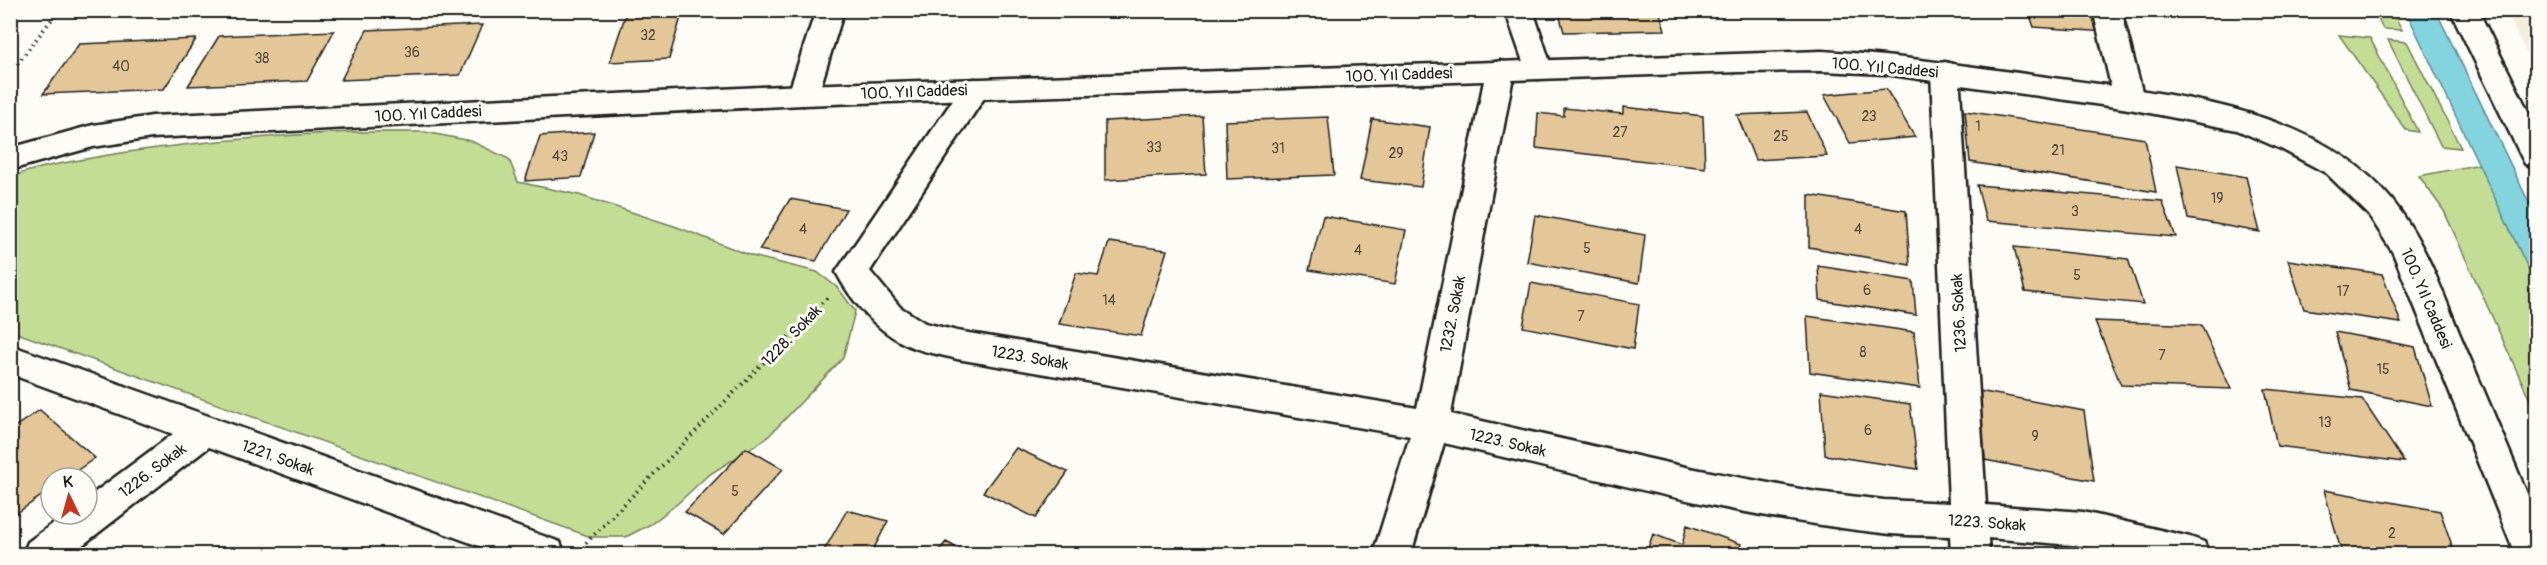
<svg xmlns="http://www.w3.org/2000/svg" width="2547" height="565" font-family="Pangolin,sans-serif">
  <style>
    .built { fill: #f6ecda }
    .green { fill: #c4dd94; stroke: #707c58; stroke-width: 1.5 }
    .water { fill: #84d4df; stroke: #5a8a91; stroke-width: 1.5 }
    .building { fill: #e4c798; stroke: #1c1c1c; stroke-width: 1.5 }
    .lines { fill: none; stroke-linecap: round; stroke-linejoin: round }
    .street-casing { stroke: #1c1c1c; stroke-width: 5 }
    .secondary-casing { stroke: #1c1c1c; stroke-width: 5 }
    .path { stroke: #1c1c1c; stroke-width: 4; stroke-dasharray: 1.5 4.5; stroke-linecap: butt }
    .street { fill: #fdfcf7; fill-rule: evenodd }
    .secondary { fill: #fdfcf7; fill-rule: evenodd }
    .labels { text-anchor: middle; stroke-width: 6; stroke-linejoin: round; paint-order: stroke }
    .number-label { font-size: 14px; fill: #4e473b }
    .street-label { font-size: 16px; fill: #1c1c1c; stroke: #fdfcf7 }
  </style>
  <rect width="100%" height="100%" fill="#fdfcf7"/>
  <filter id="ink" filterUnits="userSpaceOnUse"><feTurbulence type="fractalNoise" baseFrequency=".0167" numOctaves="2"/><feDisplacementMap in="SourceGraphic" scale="12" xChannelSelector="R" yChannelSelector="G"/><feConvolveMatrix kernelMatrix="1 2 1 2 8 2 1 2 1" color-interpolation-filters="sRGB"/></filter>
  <g filter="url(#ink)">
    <path class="built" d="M2505,11h31v60z"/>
    <path class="green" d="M2374,11h18l10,19 -19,-1z
      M2339,35l31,3 48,94 -12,-2z
      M2388,40l19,2 54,106 -20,-2z
      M352,132h73l46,9 38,18 9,23 61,13 98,32 75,29 65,16 21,16 17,23 -12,47 -77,81 -59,37 -30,28 -26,20 -25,13h-35l-580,-206v-154c32,-12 64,-16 98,-22 80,-13 161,-19 243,-23z
      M2480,164l56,121v128l-92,-202 -25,-35z"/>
    <path class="water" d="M2406,11h30l100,206v68z"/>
    <path class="building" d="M627,10h56l-14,49 -59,3z
      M1400,10h64l1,8 -65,-2z
      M1558,10h101l6,20 -101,2z
      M2028,10h69l9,22 -72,-5z
      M482,25l-22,50 -119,5 26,-50z
      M334,31l-27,50 -119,5 31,-50z
      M196,39l-32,50 -121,5 36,-50z
      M1886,89l29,48 -65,6 -26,-48z
      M1623,107l80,9 2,52 -169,-20 2,-35 26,3v-8l59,6z
      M1965,111l180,28 11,53 -186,-30z
      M1807,112l20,44 -72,4 -18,-45z
      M1202,116l4,58 -101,6v-59z
      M1328,117l6,58 -107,4 -2,-58z
      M1372,119l58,8 -9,60 -61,-7z
      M594,132l-13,45 -56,4 15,-45z
      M2177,165l69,12 14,55 -72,-13z
      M1977,185l185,16 14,36 -190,-16z
      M1809,195l97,16 4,54 -101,-18z
      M790,199l56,10 -30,52 -57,-11z
      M1535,215l110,20 -6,48 -112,-21z
      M1323,216l83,14 -11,54 -86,-14z
      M1109,242l58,8 -26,86 -82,-12 17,-51 22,3z
      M2014,247l114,12 15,45 -118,-12z
      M2288,260l94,14 19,49 -97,-14z
      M1818,266l95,15 3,34 -96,-15z
      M1531,283l108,21 -6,45 -110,-22z
      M1807,316l107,16 6,56 -110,-16z
      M2095,321l106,4 30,64 -110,-4z
      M2335,332l80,15 17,59 -81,-16z
      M2265,389l97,10 42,63 -127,-16z
      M1821,391l89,13 8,65 -93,-14z
      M1979,391l105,20 10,70 -109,-21z
      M40,410l55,48 -29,20h-15v11l-41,29v-88z
      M746,448l37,21 -59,65 -39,-22z
      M1016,448l52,24 -32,46 -53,-26z
      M2324,490l116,21 15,43h-113z
      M847,510l41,11 -17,33h-49z
      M1687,525l54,19 -2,10h-93l7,-20 29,11z
      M946,542l23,12h-33z"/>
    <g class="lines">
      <g class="street-casing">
        <path id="street" d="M816,10h28l-26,85 -5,7 -10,3 -10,-3 -5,-7z
          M1505,10h28l19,59 -4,7 -10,3 -10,-3z
          M2093,10h28l23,89 -5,7 -10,3 -10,-3 -5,-7z
          M2450,10h28l58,117v40l-11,-3 -4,-8z
          M1500,61l10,3 4,7 -63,343 239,54 126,24 68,8 65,3 -18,-431 4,-7 10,-3 10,3 4,7 27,433 97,7 107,25 14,5 5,12h-89l-37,-8 -95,-8 1,16h-38l-1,-18c-23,-1 -46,0 -68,-3 -148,-16 -294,-57 -438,-90l-33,111h-38l37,-118 -453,-77c-17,-5 -38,-7 -54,-16 -28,-14 -53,-44 -67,-71l129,-190 10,-3 10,3 5,7 -120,182 30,36 25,16 32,8 460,77 69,-337 4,-7z
          M10,345l550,197 5,12h-64l-292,-107 -138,107h-48l5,-12 38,-28h21v-16l86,-64 -163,-60z"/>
      </g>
      <g class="secondary-casing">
        <path id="secondary" d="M1822,51c73,4 145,15 218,25 116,17 272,27 351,123 33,40 50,89 69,136 26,60 51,120 76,180v39h-21l-122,-301 -24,-38 -43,-42 -45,-24 -44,-19 -108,-21 -244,-35 -63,-3 -84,1 -935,33 -651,33 -59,9 -83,23v-22l83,-23 59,-9 651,-31z"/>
      </g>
      <path class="path" d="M10,73l49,-63
        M586,543l241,-245"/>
      <use href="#street" class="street"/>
      <use href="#secondary" class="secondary"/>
    </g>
  </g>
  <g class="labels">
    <g class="number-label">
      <text x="648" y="40">32</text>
      <text x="412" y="57">36</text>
      <text x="262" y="63">38</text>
      <text x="121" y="71">40</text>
      <text x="1869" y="121">23</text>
      <text x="1978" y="131">1</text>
      <text x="1620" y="137">27</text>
      <text x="1781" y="141">25</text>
      <text x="1154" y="152">33</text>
      <text x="1278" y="153">31</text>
      <text x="2058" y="155">21</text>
      <text x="1396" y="158">29</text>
      <text x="560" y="161">43</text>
      <text x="2217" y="203">19</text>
      <text x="2075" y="216">3</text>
      <text x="803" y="234">4</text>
      <text x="1858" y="234">4</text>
      <text x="1587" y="253">5</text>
      <text x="1358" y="255">4</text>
      <text x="2077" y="280">5</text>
      <text x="1867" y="295">6</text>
      <text x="2343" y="296">17</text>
      <text x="1109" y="305">14</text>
      <text x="1581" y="321">7</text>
      <text x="1863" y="357">8</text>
      <text x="2162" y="360">7</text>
      <text x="2383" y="374">15</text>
      <text x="2325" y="427">13</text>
      <text x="1868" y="435">6</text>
      <text x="2035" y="441">9</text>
      <text x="735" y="496">5</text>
      <text x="2392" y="538">2</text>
    </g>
    <g class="street-label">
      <text transform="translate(1885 67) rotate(5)" y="6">100. Yıl Caddesi</text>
      <text transform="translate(1399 74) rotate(-2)" y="6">100. Yıl Caddesi</text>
      <text transform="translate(914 91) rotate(-2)" y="6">100. Yıl Caddesi</text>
      <text transform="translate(428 113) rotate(-3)" y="6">100. Yıl Caddesi</text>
      <text transform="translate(2427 298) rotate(67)" y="6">100. Yıl Caddesi</text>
      <text transform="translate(1958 313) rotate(-93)" y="6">1236. Sokak</text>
      <text transform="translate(1452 314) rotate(-79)" y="6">1232. Sokak</text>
      <text transform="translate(791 335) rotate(-46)" y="6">1228. Sokak</text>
      <text transform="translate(1030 357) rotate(10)" y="6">1223. Sokak</text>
      <text transform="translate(1508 442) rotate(13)" y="6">1223. Sokak</text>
      <text transform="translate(278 457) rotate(20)" y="6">1221. Sokak</text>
      <text transform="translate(152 470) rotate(-37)" y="6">1226. Sokak</text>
      <text transform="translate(1987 522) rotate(4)" y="6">1223. Sokak</text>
    </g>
  </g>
  <rect width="2547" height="565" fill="none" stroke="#fdfcf7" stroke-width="36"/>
  <rect x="18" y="18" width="2511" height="529" fill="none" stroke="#1c1c1c" stroke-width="2" filter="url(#ink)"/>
  <g transform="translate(69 496) rotate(355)"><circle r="28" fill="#fdfcf7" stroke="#a3a29f" stroke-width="1.5"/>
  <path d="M0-4.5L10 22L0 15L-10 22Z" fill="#c8321e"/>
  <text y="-9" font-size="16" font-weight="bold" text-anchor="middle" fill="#1c1c1c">K</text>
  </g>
</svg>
